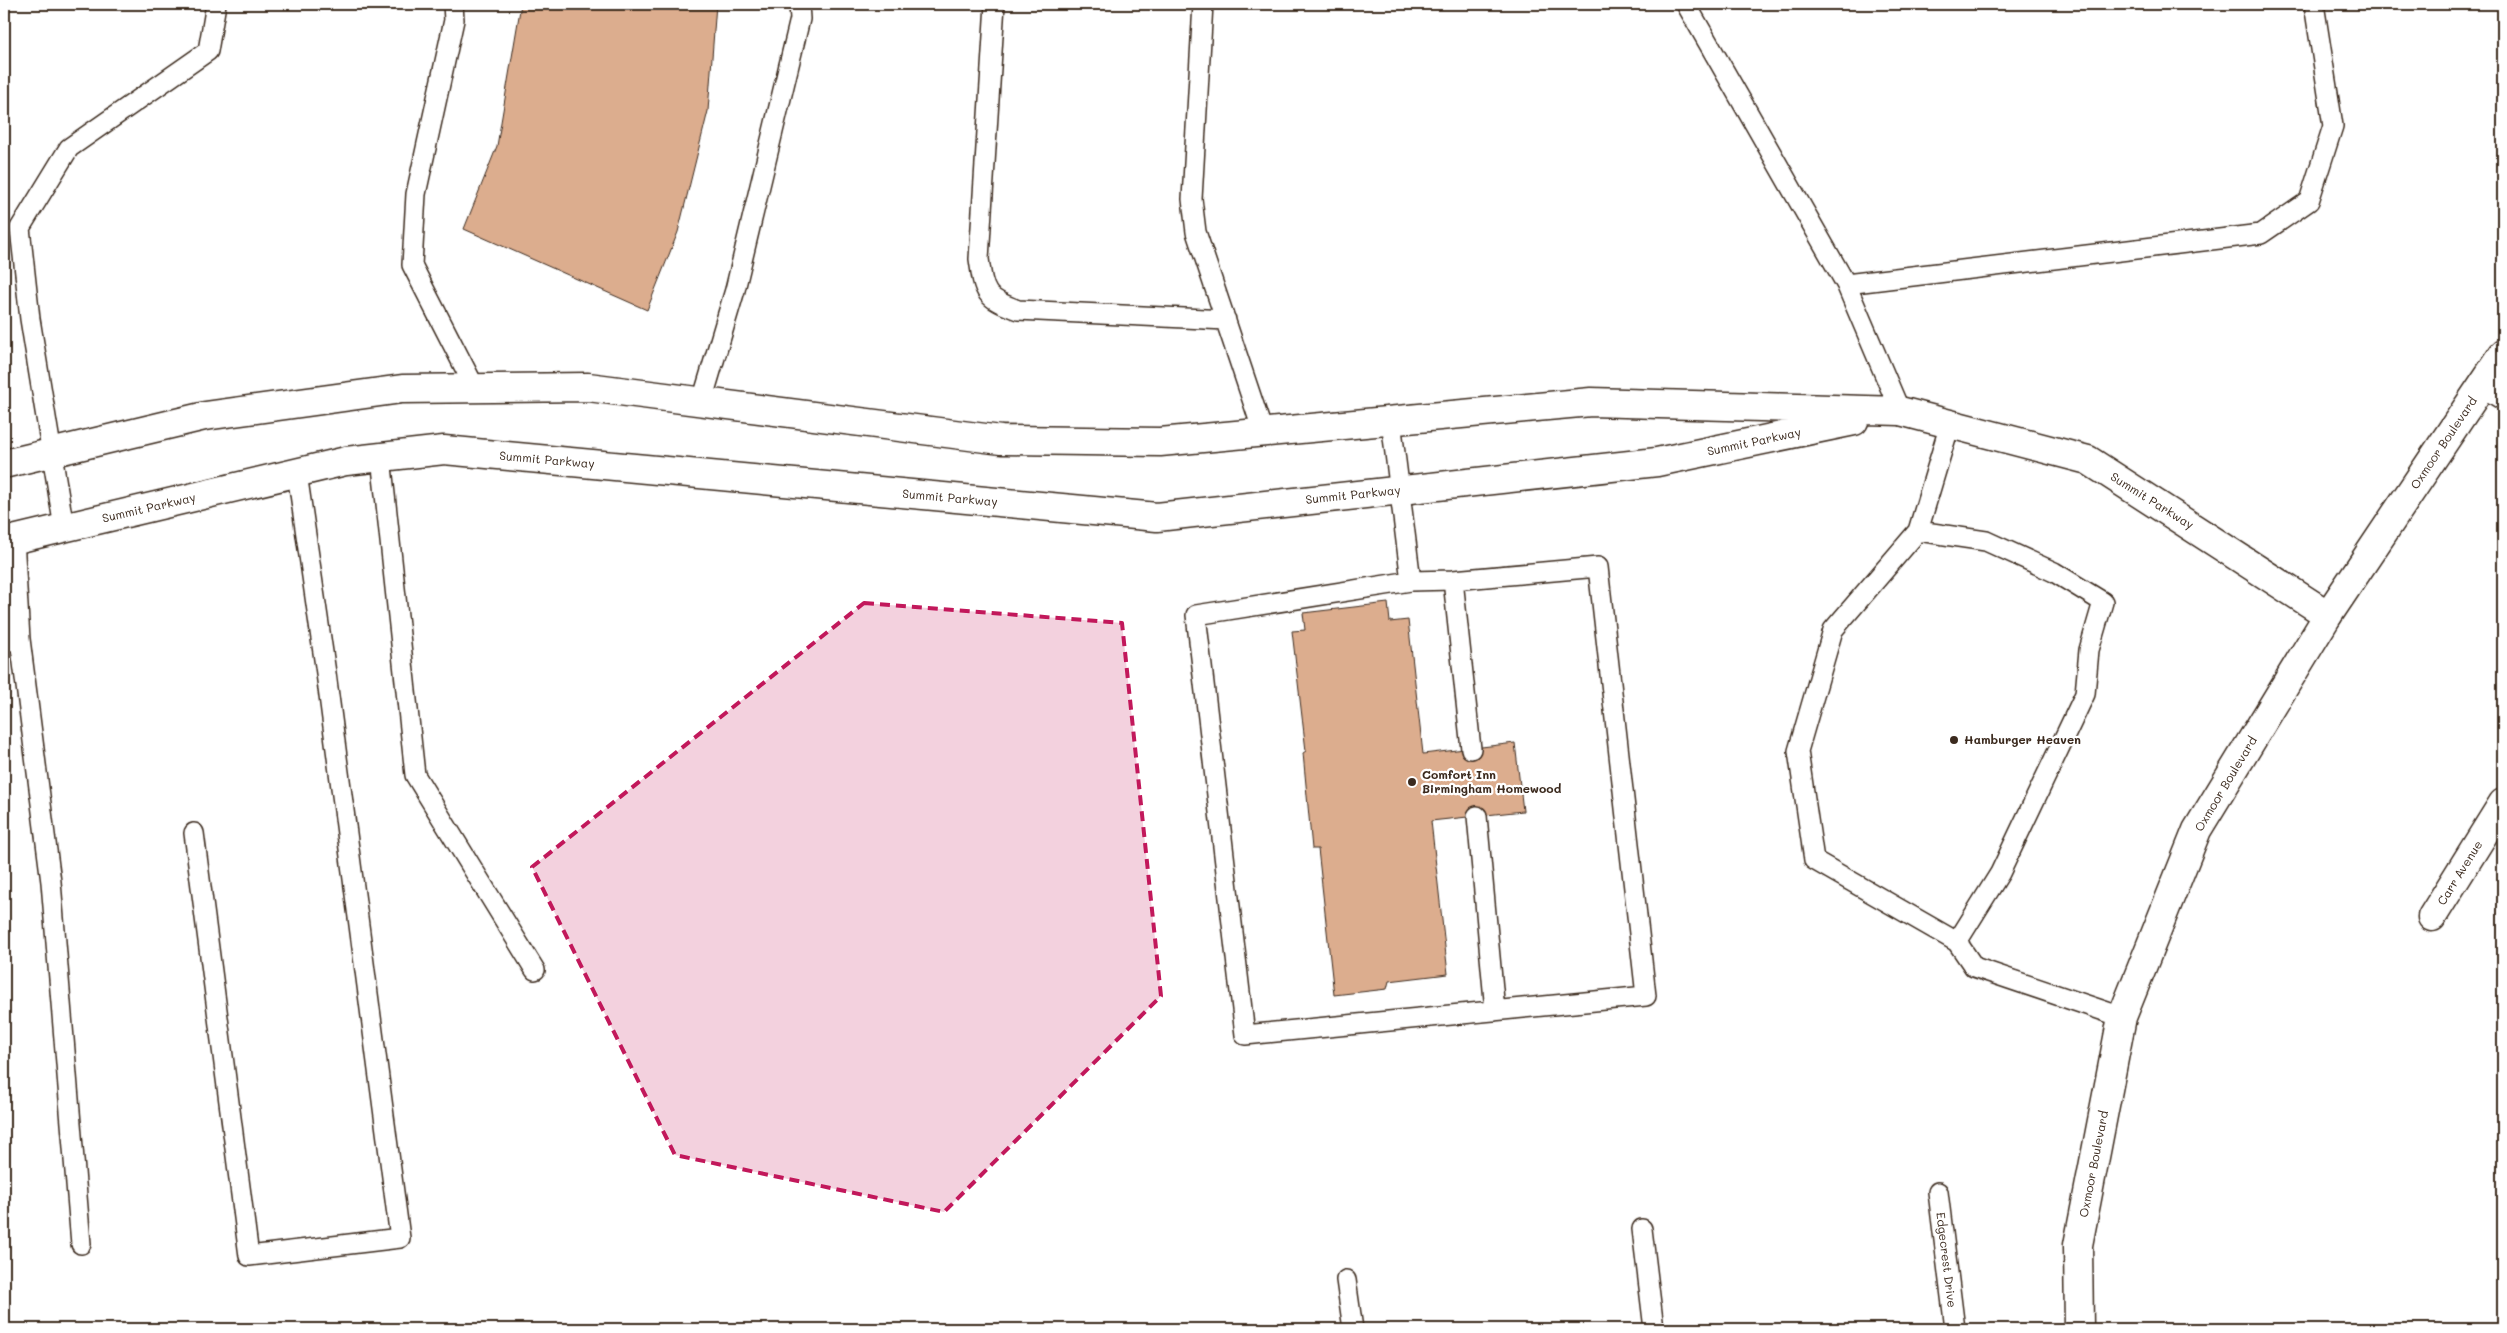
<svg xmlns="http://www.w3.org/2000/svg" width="2507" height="1333" font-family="Mali,sans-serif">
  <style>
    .building { fill: #dcad8e; stroke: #3b2a1e }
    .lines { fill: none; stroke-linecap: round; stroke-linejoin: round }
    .service-casing { stroke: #3b2a1e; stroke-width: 22 }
    .minor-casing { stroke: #3b2a1e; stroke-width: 31 }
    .secondary-casing { stroke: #3b2a1e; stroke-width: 31 }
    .service { stroke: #fff; stroke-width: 19 }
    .minor { stroke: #fff; stroke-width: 28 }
    .secondary { stroke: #fff; stroke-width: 28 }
    .marked { fill: #c2185b; fill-opacity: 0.2; stroke: #c2185b; stroke-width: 4; stroke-dasharray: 10 6; stroke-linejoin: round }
    .poi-dot { fill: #3b2a1e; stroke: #fff; stroke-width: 2 }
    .labels { text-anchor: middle; stroke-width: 4.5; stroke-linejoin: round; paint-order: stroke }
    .street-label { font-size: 12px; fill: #3b2a1e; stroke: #fff }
    .poi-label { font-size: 12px; font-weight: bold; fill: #3b2a1e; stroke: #fff; text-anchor: start }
  </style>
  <rect width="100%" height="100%" fill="#fff"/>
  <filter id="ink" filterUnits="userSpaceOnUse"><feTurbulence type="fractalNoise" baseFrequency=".02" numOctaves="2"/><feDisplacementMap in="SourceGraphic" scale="10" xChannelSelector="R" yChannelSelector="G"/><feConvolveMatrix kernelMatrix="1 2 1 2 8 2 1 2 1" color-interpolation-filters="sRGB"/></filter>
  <g filter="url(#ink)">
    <path class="building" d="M521,4h195l-8,107 -30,121 -31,78 -183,-81 33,-83z
      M1388,603l2,19 18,-2 15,134 92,-11 8,68 -92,10 17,153 -59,7 -2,8 -53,6 -16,-146h-6l-9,-96 3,-2 -14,-120 13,-1 -2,-17z"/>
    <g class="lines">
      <g class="service-casing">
        <path id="service" d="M453,4l1,16 -38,174 -4,71 63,123
          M995,4l-16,255c5,35 6,39 39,51l208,10
          M1203,4l-11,195 4,33 67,200
          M1686,4l160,280
          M702,401l33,-111 65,-271 -1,-15
          M1900,411l-54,-127 415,-50 48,-33 24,-75 -19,-122
          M1391,421l20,160 -215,34 49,420 401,-39 -48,-429 -145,13 -42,1
          M1950,424l-32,107 68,10 68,31 49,30 -14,48 -4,44 -85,179 -43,69 17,25 148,50
          M381,457l34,318 120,195
          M64,528l-34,-209 -10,-91 49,-80 139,-97 8,-47
          M1918,531l-85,99 -35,121 16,109 143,82
          M1453,580l18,169
          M20,639l31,243 30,362
          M4,642l16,-3 -6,-100
          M1477,816l18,195
          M194,833l55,423 151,-18 -74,-565 -29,-200
          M1938,1192l17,137
          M1642,1229l12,100
          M1346,1280l7,49"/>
      </g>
      <g class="minor-casing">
        <path id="minor" d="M2484,383l19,12
          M4,464l201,-48 197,-27 186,-2 413,53 159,2 431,-40 309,9 188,49 240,155
          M4,542l342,-81 98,-11 713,67 500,-55 197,-41
          M2432,917l71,-114"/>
      </g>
      <g class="secondary-casing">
        <path id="secondary" d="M2079,1329l-1,-84 44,-228 75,-187 131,-215 175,-261"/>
      </g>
      <use href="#service" class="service"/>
      <use href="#minor" class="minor"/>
      <use href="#secondary" class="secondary"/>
    </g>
  </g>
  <path class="marked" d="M864,603l258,20 39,373 -217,216 -269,-57 -143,-288z"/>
  <g class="poi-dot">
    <circle cx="1954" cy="740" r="5"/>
    <circle cx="1412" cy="782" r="5"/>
  </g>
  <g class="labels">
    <g class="street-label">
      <text transform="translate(1754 442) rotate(-12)" y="4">Summit Parkway</text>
      <text transform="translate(2444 443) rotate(-56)" y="4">Oxmoor Boulevard</text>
      <text transform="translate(547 460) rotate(5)" y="4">Summit Parkway</text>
      <text transform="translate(1353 495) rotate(-6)" y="4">Summit Parkway</text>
      <text transform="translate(950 498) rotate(5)" y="4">Summit Parkway</text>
      <text transform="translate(2152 501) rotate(32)" y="4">Summit Parkway</text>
      <text transform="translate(149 508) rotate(-13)" y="4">Summit Parkway</text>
      <text transform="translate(2226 784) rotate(-59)" y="4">Oxmoor Boulevard</text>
      <text transform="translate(2460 873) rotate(-58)" y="4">Carr Avenue</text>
      <text transform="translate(2094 1164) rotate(-79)" y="4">Oxmoor Boulevard</text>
      <text transform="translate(1946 1260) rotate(83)" y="4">Edgecrest Drive</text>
    </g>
    <g class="poi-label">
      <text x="1964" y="744">Hamburger Heaven</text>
      <text x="1422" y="779">Comfort Inn<tspan x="1422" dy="14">Birmingham Homewood</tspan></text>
    </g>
  </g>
  <rect width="2507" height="1333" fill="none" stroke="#fff" stroke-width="20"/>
  <rect x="10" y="10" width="2487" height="1313" fill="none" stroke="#3b2a1e" stroke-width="2" filter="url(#ink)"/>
</svg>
